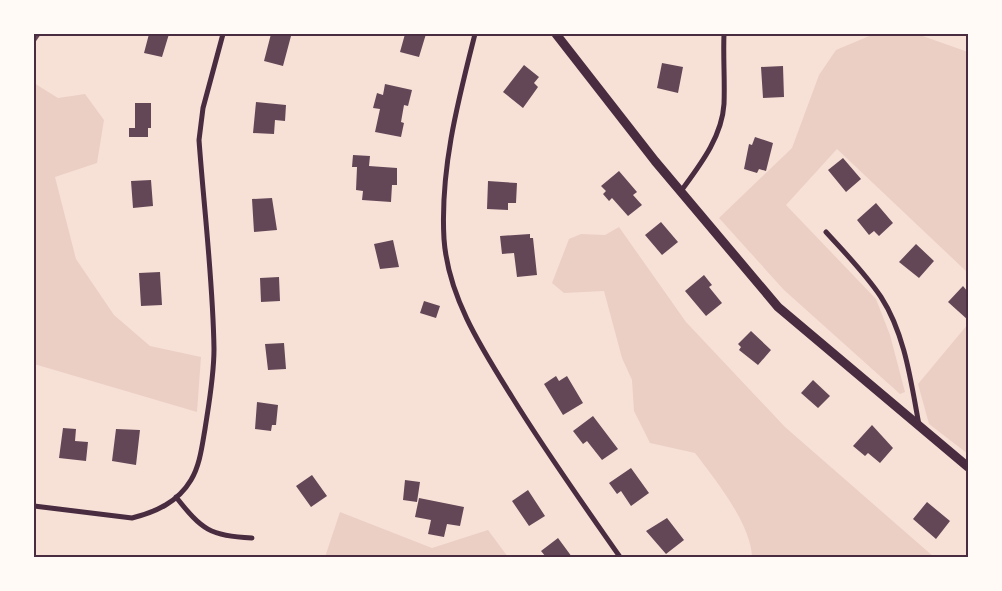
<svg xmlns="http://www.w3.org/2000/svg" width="1002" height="591" font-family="Signika,sans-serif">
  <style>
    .green { fill: #ebcfc5 }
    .building { fill: #644757 }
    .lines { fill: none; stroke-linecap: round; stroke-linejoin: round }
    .minor { stroke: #4a2c40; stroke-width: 5 }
    .tertiary { stroke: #4a2c40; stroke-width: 9 }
    .neatline { fill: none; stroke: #4a2c40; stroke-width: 2 }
  </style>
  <rect width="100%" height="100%" fill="#f7e1d7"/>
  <path class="green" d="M874,34h43l51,18v221l-131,-124 -51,56 90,94 14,36 15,57 -5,2 -116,-104 -65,-72 73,-70 27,-73 17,-25z
    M34,83l24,15 27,-4 19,26 -7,43 -42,14 21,82 38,56 36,31 51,11 -4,55 -163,-48z
    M619,227l67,95 99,105 149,130h-182c-1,-33 -37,-78 -57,-104l-45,-10 -16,-32 -2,-31 -10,-22 -18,-67 -40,2 -12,-10 17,-44 12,-5 24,1z
    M968,324v130l-39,-30 -11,-40z
    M340,512l92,36 56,-18 20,27h-183z"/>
  <path class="building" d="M34,34h7l-7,10z
    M149,34h20l-7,23 -18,-4z
    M271,34l20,2 -8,30 -19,-5z
    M405,34h21l-7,23 -19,-5z
    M662,63l21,4 -5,26 -21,-5z
    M524,65l15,12 -5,6 4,4 -15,21 -20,-16z
    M783,66l1,31 -21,1 -2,-31z
    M385,84l27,6 -4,16 -4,-1 -3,17 3,1 -3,14 -26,-5 5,-23 -7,-1 4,-15 6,2z
    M256,102l30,3 -1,16 -10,-1 -1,14 -21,-1z
    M135,103h16v25h-3v9h-19v-9h6z
    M755,137l18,6 -7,28 -7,-2 -2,4 -13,-4 5,-25 3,1z
    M353,155l17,1 -1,10 28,2v17h-5l-1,17 -29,-2 1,-9 -7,-1 1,-23h-5z
    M843,158l18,21 -15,13 -18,-22z
    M619,171l18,21 -4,3 9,10 -14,11 -16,-18 -3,3 -6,-7 3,-3 -5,-5z
    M151,180l2,26 -20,2 -2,-27z
    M488,181l29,2 -1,20h-8v7l-21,-1z
    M272,198l5,32 -23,2 -2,-33z
    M876,203l17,20 -14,13 -5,-5 -5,4 -12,-15z
    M661,222l17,20 -16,13 -17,-20z
    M530,234v4h3l4,37 -20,2 -3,-24 -12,1 -2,-18z
    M393,240l6,27 -19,2 -6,-25z
    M916,244l18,17 -15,17 -20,-16z
    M160,272l2,33 -21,1 -2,-33z
    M704,275l8,10 -3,2 13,16 -16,13 -21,-25z
    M279,277l1,24 -19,1 -1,-24z
    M963,286l5,6v28l-20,-18z
    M424,301l16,5 -4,12 -16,-5z
    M751,331l20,19 -13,15 -19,-15 2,-3 -3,-3z
    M284,343l2,26 -18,1 -3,-26z
    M556,376l3,5 8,-5 16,27 -20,12 -19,-31z
    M813,380l17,16 -12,12 -17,-15z
    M257,402l21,3 -2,20h-4l-1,6 -16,-2z
    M593,416l25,33 -16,11 -15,-19 -4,3 -10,-13z
    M872,425l21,23 -13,15 -12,-10 -3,3 -12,-10z
    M63,428l13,1 -1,12 13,1 -2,19 -27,-3z
    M116,429l24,1 -4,35 -24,-4z
    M631,468l18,25 -18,13 -10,-15 -4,3 -8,-11z
    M312,475l15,21 -16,11 -15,-21z
    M405,480l15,2 -3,20 -14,-2z
    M528,490l17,26 -16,10 -17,-25z
    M419,498l45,9 -4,19 -13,-2 -3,13 -16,-3 3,-14 -16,-3z
    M927,502l23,19 -14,18 -23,-20z
    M667,518l17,22 -18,14 -20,-23z
    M558,538l14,19h-26l-5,-6z"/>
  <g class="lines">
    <path class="minor" d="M475,34c-17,67 -35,135 -31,205 4,58 38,110 68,158 34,55 71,107 108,160
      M681,191c19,-26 41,-54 43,-87 1,-23 -1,-47 0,-70
      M826,232c19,21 39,41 55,65 24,37 30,85 38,128
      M176,497c26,33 34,39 76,41
      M34,506l98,12c24,-6 46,-16 59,-38 9,-15 11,-34 14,-51 4,-26 9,-53 9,-80 -1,-69 -10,-140 -15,-209l4,-32 20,-74"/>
    <path class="tertiary" d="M556,34l99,127 123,146 190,160"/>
  </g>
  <rect width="1002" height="591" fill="none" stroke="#fffaf5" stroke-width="70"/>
  <rect x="35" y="35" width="932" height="521" class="neatline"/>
</svg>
